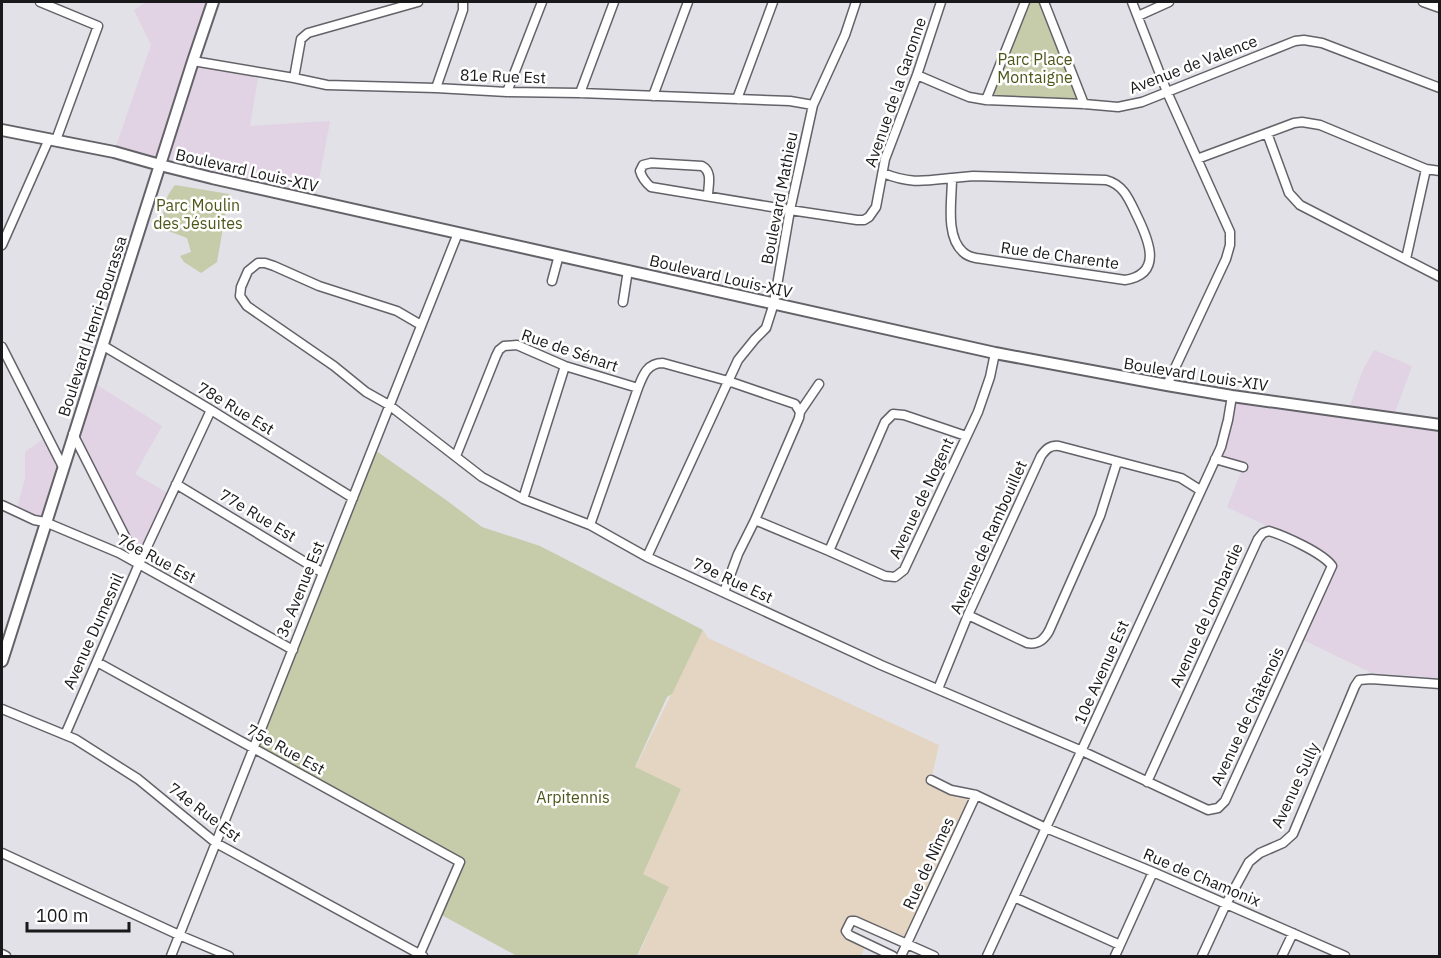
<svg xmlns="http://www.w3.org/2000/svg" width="1441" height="958" font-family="'IBM Plex Sans',sans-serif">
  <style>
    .commercial { fill: #e1d2e4 }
    .education { fill: #e4d5c2 }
    .green { fill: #c6cba9 }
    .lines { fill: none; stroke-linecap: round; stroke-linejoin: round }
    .minor-casing { stroke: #636268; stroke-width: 11 }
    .major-casing { stroke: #636268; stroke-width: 14 }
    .minor { stroke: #fff; stroke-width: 8 }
    .major { stroke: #fff; stroke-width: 10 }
    .labels { text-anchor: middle; stroke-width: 5; stroke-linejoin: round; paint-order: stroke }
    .park-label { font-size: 16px; fill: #4f5619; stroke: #fff }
    .street-label { font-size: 16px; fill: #19191b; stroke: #fff }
  </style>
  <rect width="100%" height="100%" fill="#e1e1e7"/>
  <path class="commercial" d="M147,2h66l-20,59 66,11 -9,54 80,-5 -15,80 -201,-49 37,-107 -17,-35z
    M1374,350l38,16 -19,52 46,7v253l-67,-5 -73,-35 33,-72 -63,-35 -6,-7 -36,-17 16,-40 -28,-8 17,-63 116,15 15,-41z
    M91,381l71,45 -27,48 36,21 -32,69 -65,-130z
    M47,436l16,31 -18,55 -29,-10 9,-34v-26z"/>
  <path class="education" d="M703,630l5,8 231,107 -8,35 45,15 -69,149 -52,-23 -9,10 20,13 -5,12h-223l31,-69 -27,-13 39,-85 -46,-21z"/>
  <path class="green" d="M1025,2h19l40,102 -98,-4z
    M175,185l54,9 -12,68 -16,11 -17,-11 -4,-6 11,-4 -4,-14 -24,-9c0,-19 0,-29 12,-44z
    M372,448l74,52 36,27 58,19 163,84 -31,64 -5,3 -32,70 46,22 -38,85 26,13 -32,69h-120l-79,-43 22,-51 -206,-114z"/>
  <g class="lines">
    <g class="minor-casing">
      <path id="minor" d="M40,2l58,24 -42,114
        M1044,2l40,102
        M1132,2l35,90 63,140v13l-4,14 -59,126
        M1423,2l17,6
        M1138,16l31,-14
        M193,61l101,17 33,7 109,3 71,4 73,1 210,8 23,4
        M917,75l35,15 17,7 17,3 98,4 34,3 24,-5 153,-61 9,-1 18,3 118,45
        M294,78l7,-39 7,-6 110,-31
        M436,88l27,-78v-8
        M507,92l35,-90
        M580,93l34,-91
        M653,96l35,-94
        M737,99l36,-97
        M986,100l39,-98
        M1267,133l22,60 11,12 140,72
        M1197,159l97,-36 8,-1 18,3 106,44 14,2
        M883,173c27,11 41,8 69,5 0,22 -7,58 11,74 3,3 8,5 13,6l149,22c38,-6 24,-39 13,-62 -8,-16 -13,-33 -32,-38l-133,-4 -21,2
        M708,196c0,-11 5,-24 -6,-30l-51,-3 -8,2 -3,6c2,7 5,11 11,16l139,23 67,10h7l5,-3 7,-10 9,-48 32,-84 24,-73
        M2,245l47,-106
        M1406,259l20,-90
        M552,281l7,-26
        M623,302l5,-32
        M421,325l-24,-14 -78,-25 -45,-20 -9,-3h-7l-10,8 -7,16 -1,9 7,10 87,60 32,26 23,13 93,72 41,22 67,26 57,32 80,37 154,71 201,86 126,59 10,-2 7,-7 107,-235c-9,-13 -47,-30 -63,-35l-6,2 -5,6 -111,243
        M102,345l109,65 142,88
        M2,347l61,120
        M800,412l19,-28
        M73,434l66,130
        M456,456l40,-100 3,-6 5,-4 13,-1 48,21 73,22
        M1215,459l28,8
        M176,484l147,89
        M523,499l42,-133
        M2,505l32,15 11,2 74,31 174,97
        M755,520l74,31 56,25 10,1 9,-7 74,-158 12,-35 5,-24
        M590,525l48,-137c5,-13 9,-25 25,-25l65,18 67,23 5,8 -1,6 -44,102 -17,34 -14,38
        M829,551l56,-129 8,-8 11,1 62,21
        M647,557l91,-197 17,-21 11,-11 8,-25 16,-93 23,-105 32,-70 11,-33
        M968,615l59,28c11,2 17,-3 22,-12l51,-115 17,-54
        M97,662l363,200 -41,94
        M938,689l30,-74 73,-159c5,-7 9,-11 18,-10l122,32 19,12
        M2,709l73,30 63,40 78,64 207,113
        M65,735l74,-171 72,-154
        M931,780l20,10 25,5 70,33 107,44 192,84
        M2,853l177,82 50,21
        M1014,897l106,48
        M2,954l4,2
        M171,956l287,-723
        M893,956l-44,-21 -3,-4 5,-10h4l79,35
        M901,956l75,-161
        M987,956l234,-509 7,-27 4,-24
        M1115,956l38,-84
        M1202,956l24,-52 23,-42 11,-9 23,-10 10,-9 62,-148 4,-6 12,-1 69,5
        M1282,956l11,-23"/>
    </g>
    <g class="major-casing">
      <path id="major" d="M2,130l112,22 46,13 52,13 783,175 172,32 65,11 208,29
        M2,661l191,-600 20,-59"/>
    </g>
    <use href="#minor" class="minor"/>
    <use href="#major" class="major"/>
  </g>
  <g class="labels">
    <g class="park-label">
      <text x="1035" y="65">Parc Place<tspan x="1035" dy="18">Montaigne</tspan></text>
      <text x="198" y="211">Parc Moulin<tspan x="198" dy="18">des Jésuites</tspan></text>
      <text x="573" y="803">Arpitennis</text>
    </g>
    <g class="street-label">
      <text transform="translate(1193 64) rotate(-21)" y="6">Avenue de Valence</text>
      <text transform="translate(503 76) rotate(2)" y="6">81e Rue Est</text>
      <text transform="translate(895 92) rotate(-71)" y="6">Avenue de la Garonne</text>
      <text transform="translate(247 170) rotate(13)" y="6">Boulevard Louis-XIV</text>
      <text transform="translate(779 198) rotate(-79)" y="6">Boulevard Mathieu</text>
      <text transform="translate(1060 255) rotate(8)" y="6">Rue de Charente</text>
      <text transform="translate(721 276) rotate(13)" y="6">Boulevard Louis-XIV</text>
      <text transform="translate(92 326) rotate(-72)" y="6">Boulevard Henri-Bourassa</text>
      <text transform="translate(570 350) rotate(19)" y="6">Rue de Sénart</text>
      <text transform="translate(1196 374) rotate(9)" y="6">Boulevard Louis-XIV</text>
      <text transform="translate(236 408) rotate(31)" y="6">78e Rue Est</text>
      <text transform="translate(921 498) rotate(-65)" y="6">Avenue de Nogent</text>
      <text transform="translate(258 515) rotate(31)" y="6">77e Rue Est</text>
      <text transform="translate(988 537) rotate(-66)" y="6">Avenue de Rambouillet</text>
      <text transform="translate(157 558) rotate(28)" y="6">76e Rue Est</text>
      <text transform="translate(733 580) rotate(25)" y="6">79e Rue Est</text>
      <text transform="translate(300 589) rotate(-68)" y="6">3e Avenue Est</text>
      <text transform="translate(1206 615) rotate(-66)" y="6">Avenue de Lombardie</text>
      <text transform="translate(93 631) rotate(-66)" y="6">Avenue Dumesnil</text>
      <text transform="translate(1101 672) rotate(-66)" y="6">10e Avenue Est</text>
      <text transform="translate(1247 716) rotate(-65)" y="6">Avenue de Châtenois</text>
      <text transform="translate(286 749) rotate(29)" y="6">75e Rue Est</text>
      <text transform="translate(1295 785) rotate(-65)" y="6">Avenue Sully</text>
      <text transform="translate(205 812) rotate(37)" y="6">74e Rue Est</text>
      <text transform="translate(928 863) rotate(-65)" y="6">Rue de Nîmes</text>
      <text transform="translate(1202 877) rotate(23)" y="6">Rue de Chamonix</text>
    </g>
  </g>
  <rect width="1441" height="958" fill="none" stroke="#19191b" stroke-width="6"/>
  <path d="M27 922v9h102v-9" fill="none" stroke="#19191b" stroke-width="3"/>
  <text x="36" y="922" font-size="18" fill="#19191b" stroke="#ffffff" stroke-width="4.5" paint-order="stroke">100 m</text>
</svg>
